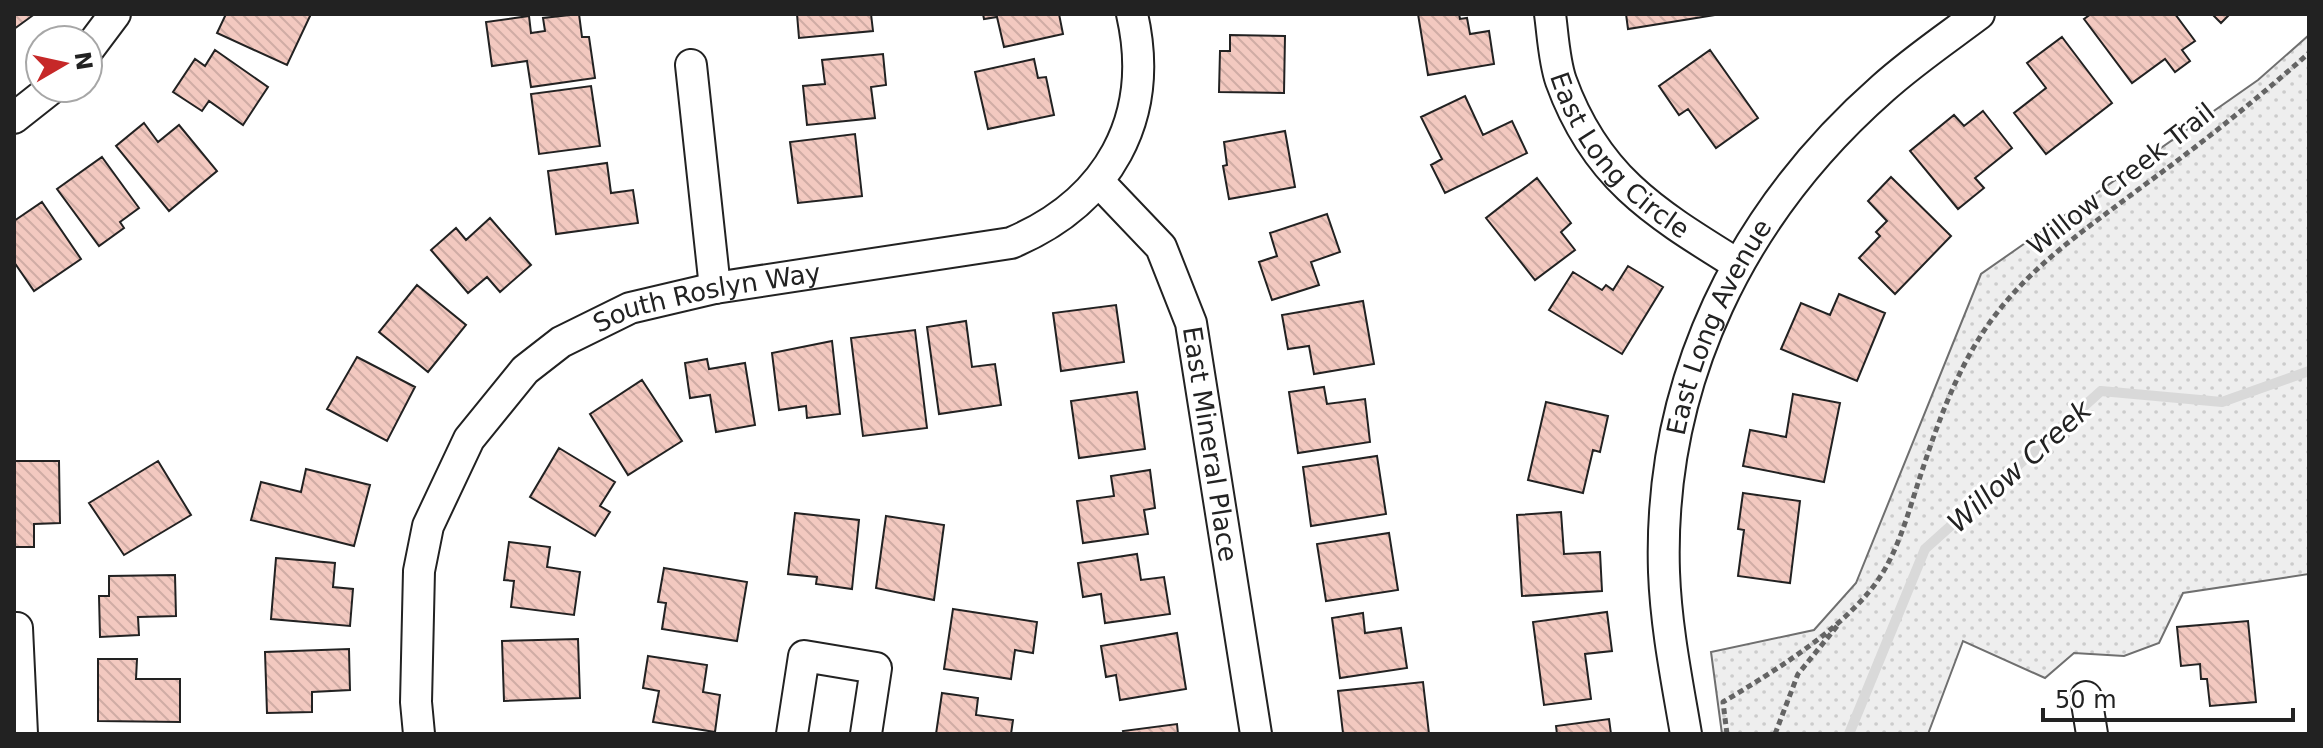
<svg xmlns="http://www.w3.org/2000/svg" width="2323" height="748" font-family="'DejaVu Sans',sans-serif">
  <style>
    .grass { fill: url(#grass-dots); stroke: #6f6f6f; stroke-width: 2 }
    .lines { fill: none; stroke-linecap: round; stroke-linejoin: round }
    .stream { stroke: #d9d9d9; stroke-width: 10 }
    .building { fill: url(#building-back-hatch); stroke: #222; stroke-width: 2 }
    .street-casing { stroke: #222; stroke-width: 34 }
    .path { stroke: #646464; stroke-width: 5; stroke-dasharray: 6 4; stroke-linecap: butt }
    .street { stroke: #fff; stroke-width: 30 }
    .labels { text-anchor: middle; stroke-width: 6; stroke-linejoin: round; paint-order: stroke }
    .street-label { font-size: 26px; fill: #222; stroke: #fff }
    .water-label { font-size: 28px; font-style: italic; fill: #222; stroke: #fff }
  </style>
  <defs>
    <pattern id="grass-dots" width="8" height="8" patternUnits="userSpaceOnUse" patternTransform="scale(2)"><rect width="8" height="8" fill="#eee"/><path d="M2 2h.1M6 6h.1" fill="none" stroke="#ccc" stroke-width="1.8" stroke-linecap="round"/></pattern>
    <pattern id="building-back-hatch" width="6" height="6" patternUnits="userSpaceOnUse" patternTransform="scale(2)"><rect width="6" height="6" fill="#f3c9c0"/><path d="M-1 5l2 2M0 0l6 6M5-1l2 2" fill="none" stroke="#d0aca5"/></pattern>
  </defs>
  <rect width="100%" height="100%" fill="#fff"/>
  <path class="grass" d="M2309,35v539l-126,19 -24,50 -35,13 -50,-3 -29,25 -82,-37 -35,93h-206l-11,-82 103,-22 42,-47 125,-309 277,-194z"/>
  <g class="lines">
    <path class="stream" d="M1849,734l76,-185 176,-158 121,11 87,-31"/>
  </g>
  <path class="building" d="M14,14h16l2,2 -18,13z
    M226,14h85l-24,51 -70,-32z
    M579,14l3,23h7l6,41 -64,9 -4,-26 -35,5 -6,-44 43,-6 2,17 14,-2 -2,-13z
    M797,14h74l2,17 -74,7z
    M983,14h76l4,20 -59,13 -7,-30 -13,2z
    M1418,14h41l1,5 7,-1 3,16 19,-3 5,33 -66,11z
    M1626,14h95l-93,15z
    M2091,14h84l20,27 -13,9 8,11 -15,11 -10,-13 -33,24 -48,-64z
    M2212,14h18l-9,9z
    M1230,35l55,1 -1,57 -65,-1 1,-41h10z
    M2062,37l50,66 -66,51 -32,-41 32,-25 -19,-25z
    M215,50l53,37 -25,38 -34,-24 -7,10 -29,-19 22,-33 10,7z
    M1710,50l48,68 -42,30 -28,-39 -9,6 -20,-29z
    M883,54l3,31 -15,2 4,31 -68,7 -4,-39 22,-2 -3,-24z
    M1034,59l4,19 8,-1 8,38 -66,14 -13,-57z
    M591,86l9,60 -61,8 -8,-60z
    M1465,96l18,39 29,-14 15,32 -82,40 -14,-28 11,-6 -21,-42z
    M1983,111l29,37 -37,30 9,10 -26,21 -48,-58 44,-36 10,11z
    M144,123l14,19 21,-17 38,46 -48,40 -53,-65z
    M1285,131l10,56 -66,12 -6,-33 4,-1 -3,-23z
    M855,134l7,62 -64,7 -8,-61z
    M102,157l37,51 -19,14 4,6 -25,18 -42,-57z
    M607,163l4,30 22,-3 5,33 -82,11 -8,-63z
    M1891,177l60,59 -56,58 -36,-36 21,-22 -4,-4 11,-11 -19,-20z
    M1537,178l34,45 -10,9 14,18 -40,30 -49,-62z
    M42,202l39,57 -47,32 -20,-29v-41z
    M1327,214l13,38 -29,10 8,23 -47,15 -13,-38 18,-6 -7,-23z
    M490,218l41,47 -31,27 -13,-15 -19,16 -37,-43 25,-22 10,12z
    M1628,266l35,21 -41,67 -73,-44 24,-38 29,18 4,-5 7,5z
    M417,285l49,40 -38,47 -49,-40z
    M1839,294l46,19 -28,68 -76,-32 20,-46 29,12z
    M1363,301l11,63 -60,10 -5,-28 -21,3 -6,-34z
    M1116,305l8,57 -63,9 -8,-58z
    M966,321l6,46 23,-3 6,41 -62,9 -12,-87z
    M915,330l12,98 -64,8 -12,-98z
    M832,341l8,73 -33,4 -1,-12 -27,4 -7,-57z
    M357,357l58,30 -28,54 -60,-32z
    M707,359l2,10 36,-6 10,62 -39,7 -6,-37 -20,3 -5,-35z
    M642,380l40,61 -54,34 -38,-61z
    M1324,387l3,17 38,-5 5,43 -72,11 -9,-61z
    M1137,392l8,57 -66,9 -8,-57z
    M1793,394l47,9 -16,79 -81,-16 7,-36 36,7z
    M1546,402l62,14 -8,36 -7,-2 -10,43 -55,-13z
    M559,448l56,34 -15,24 10,6 -15,24 -65,-39z
    M1377,456l9,58 -75,12 -8,-59z
    M14,461h45l1,62 -26,1v23h-20z
    M158,461l33,54 -67,40 -35,-52z
    M306,469l64,16 -16,61 -103,-26 10,-38 40,10z
    M1150,470l5,38 -11,2 4,24 -65,9 -6,-42 37,-5 -3,-20z
    M1743,493l57,8 -10,82 -52,-7 6,-46 -6,-1z
    M1561,512l3,42 36,-2 2,39 -80,5 -5,-81z
    M795,513l64,7 -7,69 -36,-5 1,-7 -29,-3z
    M886,516l58,9 -10,75 -58,-12z
    M1389,533l9,57 -72,11 -9,-57z
    M509,542l41,5 -3,20 33,5 -6,43 -63,-8 3,-26 -10,-1z
    M1137,554l4,26 23,-3 6,37 -65,9 -4,-29 -18,3 -5,-34z
    M276,558l59,5 -2,24 20,2 -3,37 -79,-7z
    M664,568l83,14 -10,59 -75,-12 4,-26 -8,-1z
    M175,575l1,41 -38,1 1,18 -39,2 -1,-41h10v-20z
    M953,609l84,13 -4,31 -18,-3 -4,29 -67,-10z
    M1607,612l5,39 -27,3 6,45 -47,6 -11,-83z
    M1363,613l2,20 36,-5 6,40 -67,10 -8,-60z
    M2248,621l8,81 -46,4 -3,-27h-6l-1,-15 -19,2 -4,-39z
    M1177,633l9,56 -66,11 -4,-25 -10,2 -5,-31z
    M578,639l2,59 -76,3 -2,-60z
    M349,649l1,41 -38,2v20l-45,1 -2,-61z
    M648,656l59,9 -4,27 17,3 -5,37 -62,-10 6,-31 -16,-3z
    M98,659h39l-1,20h44v43l-82,-1z
    M1423,682l6,52 -86,-1 -5,-42z
    M942,693l36,5 -2,17 37,5 -2,14h-75z
    M1609,719l2,15h-54l-1,-8z
    M1177,724l1,10h-54l-1,-3z"/>
  <g class="lines">
    <g class="street-casing">
      <g id="street">
        <path id="s1" d="M1550,14c3,22 4,47 11,67 35,97 94,132 176,183"/>
        <path d="M88,50l27,-36"/>
        <path d="M691,65l24,223"/>
        <path d="M14,118l38,-30"/>
        <path id="s2" d="M1099,182l62,65 30,76 65,411"/>
        <path d="M14,628h3l5,106"/>
        <path d="M2086,697l6,37"/>
        <path id="s3" d="M419,734l-3,-32 3,-131 9,-45 41,-87 56,-69 36,-28 69,-34 85,-20 296,-45c97,-41 145,-124 121,-229"/>
        <path d="M792,734l12,-78 72,12 -10,66"/>
        <path id="s4" d="M1686,734c-9,-53 -20,-107 -22,-162 -6,-191 77,-359 219,-484 30,-27 64,-50 96,-74"/>
      </g>
    </g>
    <path class="path" d="M1727,734l-4,-32c47,-28 110,-67 145,-109 28,-32 39,-77 52,-116 18,-55 38,-112 73,-159 42,-56 96,-91 150,-132 58,-42 113,-86 166,-133
      M1775,734l23,-60 40,-49"/>
    <use href="#street" class="street"/>
  </g>
  <g class="labels">
    <g class="street-label">
      <text dy="9" stroke="none"><textPath href="#s1" startOffset="164">East Long Circle</textPath></text>
      <text transform="translate(2121 179) rotate(-38)" y="9">Willow Creek Trail</text>
      <text dy="9" stroke="none"><textPath href="#s3" startOffset="594">South Roslyn Way</textPath></text>
      <text dy="9" stroke="none"><textPath href="#s4" startOffset="418">East Long Avenue</textPath></text>
      <text dy="9" stroke="none"><textPath href="#s2" startOffset="294">East Mineral Place</textPath></text>
    </g>
    <g class="water-label">
      <text transform="translate(2019 466) rotate(-42)" y="10">Willow Creek</text>
    </g>
  </g>
  <rect width="2323" height="748" fill="none" stroke="#222222" stroke-width="32"/>
  <g transform="translate(64 64) rotate(81)"><circle r="38" fill="#ffffff" stroke="#a7a7a7" stroke-width="2"/>
  <path d="M0-6L14 30L0 20L-14 30Z" fill="#c62828"/>
  <text y="-12" font-size="22" font-weight="bold" text-anchor="middle" fill="#222222">N</text>
  </g>
  <path d="M2043 708v12h250v-12" fill="none" stroke="#222222" stroke-width="4"/>
  <text x="2055" y="708" font-size="24" fill="#222222" stroke="#ffffff" stroke-width="6" paint-order="stroke">50 m</text>
</svg>
